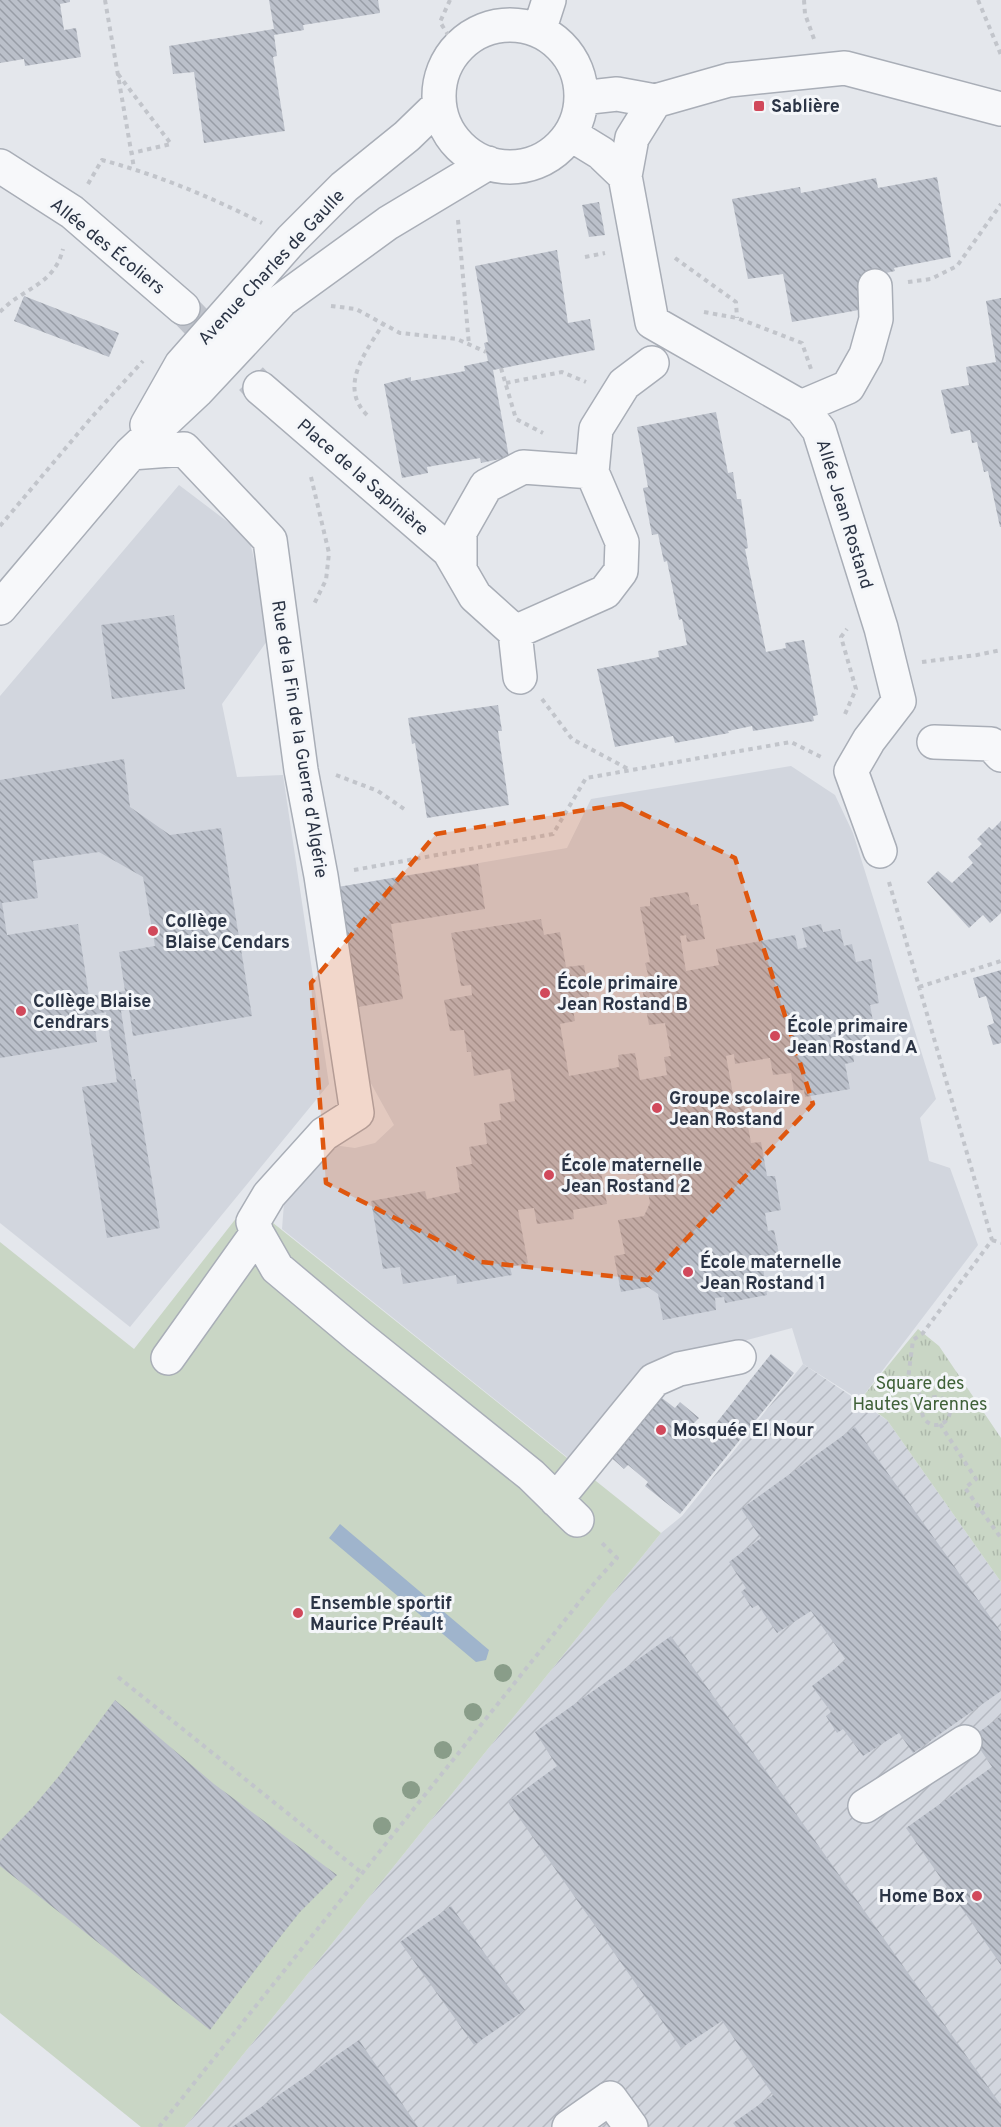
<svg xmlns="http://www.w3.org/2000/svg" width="1001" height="2127" font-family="Overpass,sans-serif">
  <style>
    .built { fill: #d2d6de }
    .industrial { fill: url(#industrial-furrows) }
    .park { fill: url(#park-tufts) }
    .garden { fill: #c9d6c5 }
    .water { fill: #9fb4cc }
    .building { fill: url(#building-back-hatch); fill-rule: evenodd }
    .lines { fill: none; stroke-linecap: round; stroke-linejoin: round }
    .minor-tunnel { stroke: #bfc3cb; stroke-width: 33; stroke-dasharray: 33 16; stroke-linecap: butt }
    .minor-casing { stroke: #a9aeb7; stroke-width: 36 }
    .path { stroke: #c2c5cb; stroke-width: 4; stroke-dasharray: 4.5 4.5; stroke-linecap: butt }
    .minor { stroke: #f7f8fa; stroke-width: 33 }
    .tree { fill: #899d89 }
    .marked { fill: #df570f; fill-opacity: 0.2; stroke: #df570f; stroke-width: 4.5; stroke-dasharray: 12 8; stroke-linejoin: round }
    .poi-dot { fill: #d1495b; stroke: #f4f6f9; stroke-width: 2 }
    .labels { text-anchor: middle; stroke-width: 6; stroke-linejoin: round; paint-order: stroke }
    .poi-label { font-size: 18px; font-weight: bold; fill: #2b3445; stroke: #f4f6f9; text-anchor: start }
    .street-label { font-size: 18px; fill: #2b3445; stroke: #f4f6f9 }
    .park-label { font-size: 18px; fill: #3f6138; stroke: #f4f6f9 }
  </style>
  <defs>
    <pattern id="industrial-furrows" width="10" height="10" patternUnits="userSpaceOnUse" patternTransform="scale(1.5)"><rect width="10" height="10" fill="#d2d6de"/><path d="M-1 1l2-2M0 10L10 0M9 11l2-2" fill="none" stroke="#b4b8c0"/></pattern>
    <pattern id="park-tufts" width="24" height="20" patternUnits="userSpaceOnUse" patternTransform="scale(1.5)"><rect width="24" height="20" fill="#c9d6c5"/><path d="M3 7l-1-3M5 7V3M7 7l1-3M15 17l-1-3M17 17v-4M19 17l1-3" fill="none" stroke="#adb8ab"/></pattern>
    <pattern id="building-back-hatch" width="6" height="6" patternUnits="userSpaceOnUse" patternTransform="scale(1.5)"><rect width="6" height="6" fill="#bbc0ca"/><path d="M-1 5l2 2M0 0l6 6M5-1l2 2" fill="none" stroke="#989da6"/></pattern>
  </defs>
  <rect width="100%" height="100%" fill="#e4e7ec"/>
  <path class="built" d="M179,485l70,53 23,96 -50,70 15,73 46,-2 46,309 -199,243 -130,-104v-527z
    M791,766l44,29 18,38 83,266 -16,19 9,43 21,7 28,77 -118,155 -57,-36 -11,-36 -142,38 -78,95 -290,-232 2,-26 49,-58 22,3 20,-5 19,-18 -31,-56 -25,-182 229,-39 24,-49z"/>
  <path class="industrial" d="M803,1364l84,56 114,162v545h-816l476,-594 21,-17z"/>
  <path class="park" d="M918,1329l21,17 62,92v144l-114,-162 -27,-20z"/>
  <path class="garden" d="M248,1203l413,330 -476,594h-44l-141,-114v-771l134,107z"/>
  <path class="water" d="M340,1524l149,126 -3,10 -10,2 -147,-124z"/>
  <path class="building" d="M0,0h70v2l-10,2 4,26 12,-2 5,29 -56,9 -1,-7 -24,4z
    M269,0h109l2,13 -77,12 1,5 -30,5 3,21 -4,1 12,74 -81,12 -10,-71 -21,2 -4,-28 105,-17z
    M937,177l14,80 -57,11 1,3 -18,4 -1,-4 -12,3 6,34 -78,14 -9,-48 -35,5 -16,-80 68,-12 1,6 75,-15 2,10z
    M599,202l6,33 -16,2 -7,-32z
    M557,250l11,73 22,-4 5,31 -102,20 16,87 -28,6 -1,-5 -53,9 1,6 -26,5 -18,-94 27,-7v4l54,-10 -1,-5 24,-5 -4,-18 4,-1 -13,-76z
    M24,296l95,37 -10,24 -95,-36z
    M1001,298v229h-1l-12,-56 -4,1 -7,-30 -5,1 -2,-13 -19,4 -10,-44 28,-5 -3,-18 30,-5 -10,-61z
    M716,412l12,61 5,-1 4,27h4l7,49 -3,1 21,103 20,-4 -1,-5 19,-3 14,75 -5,1 1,5 -61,10 -1,-5 -24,5 1,2 -54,10 -2,-7 -58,11 -18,-78 62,-12 -1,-6 29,-6 -5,-26 -3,1 -12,-59 -3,1 -6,-28 -6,1 -9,-47 5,-1 -11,-60z
    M174,615l11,74 -73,10 -11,-74z
    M498,705l4,26h-4l11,74 -82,13 -12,-75 -3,1 -4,-26z
    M124,759l6,48 40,28 51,-7 31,188 -119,20 -4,-27 -8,2 11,69 3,-1 25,149 -53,10 -25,-151 35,-5 -11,-70 -13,3 4,27 -97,16v-278zM99,852l44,25 12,69 -36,6 6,39 -36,5 -11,-72 -71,11 -5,-32 36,-5 -5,-37z
    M1001,821v92l-11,10 -7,-8 -14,13 -42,-46 11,-11 14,12 21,-20 -5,-6 14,-13 -5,-5 12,-12 3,3z
    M478,864l7,45 -94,15 12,75 -45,8 -20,-120z
    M688,892l3,13 7,-1 7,35 -18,3 -1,-7 -6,1 6,35 33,-6 -3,-16 79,-14 3,14 9,-2 -5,-19 19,-4 2,8 17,-3 4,17 8,-2 4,18 15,-3 8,44 -9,2 5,27 -9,2 1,9 -7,2 2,7 -9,2 1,8 -9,2 5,25 -45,8 -1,-7 -10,1 -3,-18 -18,2 -3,-17 -35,6 -1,-10 -8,2 7,38 9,-2 9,51 10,-1 6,34h8l6,34 -16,3 3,18 6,-1 7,33 -18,4 4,28 -42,8 -1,-6 -9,1 1,12 -53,10 -5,-26 -10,-7 -27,5 -7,-36 11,-2 -7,-34 26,-4 6,-13 -4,-22 -8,1 -2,-8 -8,1 -2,-9 -25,5 6,33 -34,6 1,9 -37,5 -3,-16 -16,2 10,53 -18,4 2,8 -55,9 -1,-9 -53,9 -3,-17 -17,2 -12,-68 54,-10 2,8 33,-7 -4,-25 16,-3 -3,-17 18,-3 -3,-21 17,-3 -2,-16 16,-3 -5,-32 -36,7 -3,-24h-4l-3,-22 -14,1 -6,-31 28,-5 -1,-10 -10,1 -10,-53 90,-14 3,16 16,-3 6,35 18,-2 6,37 -18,2 3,17 -15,3 9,52 50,-9 -1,-12 17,-2 5,27 27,-5 -3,-18 7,-1 -6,-33 -16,2 -7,-37 9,-2 -6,-23 5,-1 -10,-55 10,-1v-8z
    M1001,970v73l-8,2 -6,-19 7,-3 -4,-14 -4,-13 -7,2 -6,-20z
    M771,1354l23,19 -114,141 -35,-28 3,-4 -20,-17 -4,4 -20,-18 50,-59 21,16 5,-6 19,16 -6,6 13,12z
    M855,1427l146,205v59l-88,62 -14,-20 -36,23 -20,-27 -6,4 -11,-17 5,-4 -19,-26 34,-26 -35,-49 -34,22 -19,-28 -6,3 -11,-16 5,-4 -17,-26 32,-24 -20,-29z
    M671,1636l330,469v22h-265l-3,-4 40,-28 -51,-74 -41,27 -173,-246 49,-36 -22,-34z
    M115,1700l99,84 123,91 -37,37 -19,24 -71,94 -210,-164v-25l32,-33 27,-32z
    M1001,1716v249l-95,-137 86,-61 -20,-30z
    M451,1906l74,104 -51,35 -74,-103z
    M359,2040l59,87h-186z"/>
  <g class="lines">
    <path class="minor-tunnel" d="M183,308l77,80"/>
    <g class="minor-casing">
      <path id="minor" d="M439 96a71 71 0 1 1 142 0a71 71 0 1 1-142 0Z
        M539,31l10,-31
        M581,98l36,-4 38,7 74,-21 116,-12 156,41
        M570,134l31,19 24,23 27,146 149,85 18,23 62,198 18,73 -30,39 -18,31 29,80
        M0,166l72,46 111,96
        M625,176l7,-38 23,-37
        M260,388l189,163 26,45 40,36
        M801,407l47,-20 18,-32 10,-36 -1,-33
        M147,425l34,-60 111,-126 52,-52 63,-51 32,-31
        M131,453l53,-4 86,91 31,230 20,106 36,237 -33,21 -55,61 -16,27 4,11 20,35 81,68 173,139 46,45
        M460,570v-38l26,-46 37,-19 69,5
        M0,608l131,-155 66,-62 85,-91 106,-77 100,-60
        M520,677l-5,-45 90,-40 16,-21 1,-29 -30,-70 4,-43 28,-45 28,-21
        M934,742l57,2 10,11
        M168,1358l89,-125
        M556,1500l98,-120 25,-11 60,-12
        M865,1806l100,-64
        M569,2127l41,-29 21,29"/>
    </g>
    <path class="path" d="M105,0l29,168
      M450,0l-10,22 17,27
      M804,0l1,14 9,25
      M978,0l23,55
      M118,74l53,70 -39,9
      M88,184l14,-24c56,15 109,37 160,63
      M458,220l11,125
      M585,257l20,-4
      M675,258l61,44 1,16
      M908,282l23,-3 26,-13 44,-62
      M331,306l25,3 44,24 57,6 29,13
      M0,312c22,-24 54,-26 63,-63
      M704,312l33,6 65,25 9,26
      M501,368l15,51 27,14
      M506,383l56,-11 24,10
      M367,415c-29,-29 -1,-63 16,-91
      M311,477l18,76 -3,27 -13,26
      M0,526l91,-108 52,-57
      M922,662l55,-7 24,-5
      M542,699l30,40 58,31
      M845,714l11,-25 -15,-52 6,-8
      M336,775l42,16 29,20
      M354,870l199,-36 33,-56 205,-36 30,15
      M889,882l103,358 -69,93 -10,7 -5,39 17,23
      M919,987l82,-26
      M992,1240l9,3
      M922 1411a14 14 0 1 1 28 0a14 14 0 1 1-28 0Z
      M940,1424l36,55 -11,9 36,50
      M118,1677l244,196
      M159,2127l438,-547 20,-22 -17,-17"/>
    <use href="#minor" class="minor"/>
  </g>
  <g class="tree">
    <circle cx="503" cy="1673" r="9"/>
    <circle cx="473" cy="1712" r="9"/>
    <circle cx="443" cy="1750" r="9"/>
    <circle cx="411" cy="1790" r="9"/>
    <circle cx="382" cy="1826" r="9"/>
  </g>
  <path class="marked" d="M622,804l113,54 78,246 -165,176 -167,-18 -155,-79 -15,-200 125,-149z"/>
  <g class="poi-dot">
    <rect x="753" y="100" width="12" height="12" rx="3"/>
    <circle cx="153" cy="931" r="6"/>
    <circle cx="545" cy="993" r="6"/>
    <circle cx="21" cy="1011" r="6"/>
    <circle cx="775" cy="1036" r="6"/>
    <circle cx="657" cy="1108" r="6"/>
    <circle cx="549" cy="1175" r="6"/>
    <circle cx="688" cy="1272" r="6"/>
    <circle cx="661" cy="1430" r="6"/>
    <circle cx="298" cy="1613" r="6"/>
    <circle cx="977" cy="1896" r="6"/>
  </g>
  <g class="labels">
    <g class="poi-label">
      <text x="771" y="112">Sablière</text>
      <text x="165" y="927">Collège<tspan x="165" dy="21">Blaise Cendars</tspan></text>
      <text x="557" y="989">École primaire<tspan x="557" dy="21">Jean Rostand B</tspan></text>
      <text x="33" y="1007">Collège Blaise<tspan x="33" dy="21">Cendrars</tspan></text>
      <text x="787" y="1032">École primaire<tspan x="787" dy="21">Jean Rostand A</tspan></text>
      <text x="669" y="1104">Groupe scolaire<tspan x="669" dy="21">Jean Rostand</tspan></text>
      <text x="561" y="1171">École maternelle<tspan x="561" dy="21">Jean Rostand 2</tspan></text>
      <text x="700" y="1268">École maternelle<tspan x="700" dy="21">Jean Rostand 1</tspan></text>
      <text x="673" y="1436">Mosquée El Nour</text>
      <text x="310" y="1609">Ensemble sportif<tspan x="310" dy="21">Maurice Préault</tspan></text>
      <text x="965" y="1902" text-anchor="end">Home Box</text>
    </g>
    <g class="street-label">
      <text transform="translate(108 246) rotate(39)" y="6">Allée des Écoliers</text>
      <text transform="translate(271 267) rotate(-47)" y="6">Avenue Charles de Gaulle</text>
      <text transform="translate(363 477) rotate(41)" y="6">Place de la Sapinière</text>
      <text transform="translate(845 514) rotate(73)" y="6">Allée Jean Rostand</text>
      <text transform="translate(300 739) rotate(81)" y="6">Rue de la Fin de la Guerre d'Algérie</text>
    </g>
    <g class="park-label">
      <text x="920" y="1389">Square des<tspan x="920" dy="21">Hautes Varennes</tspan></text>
    </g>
  </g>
</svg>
